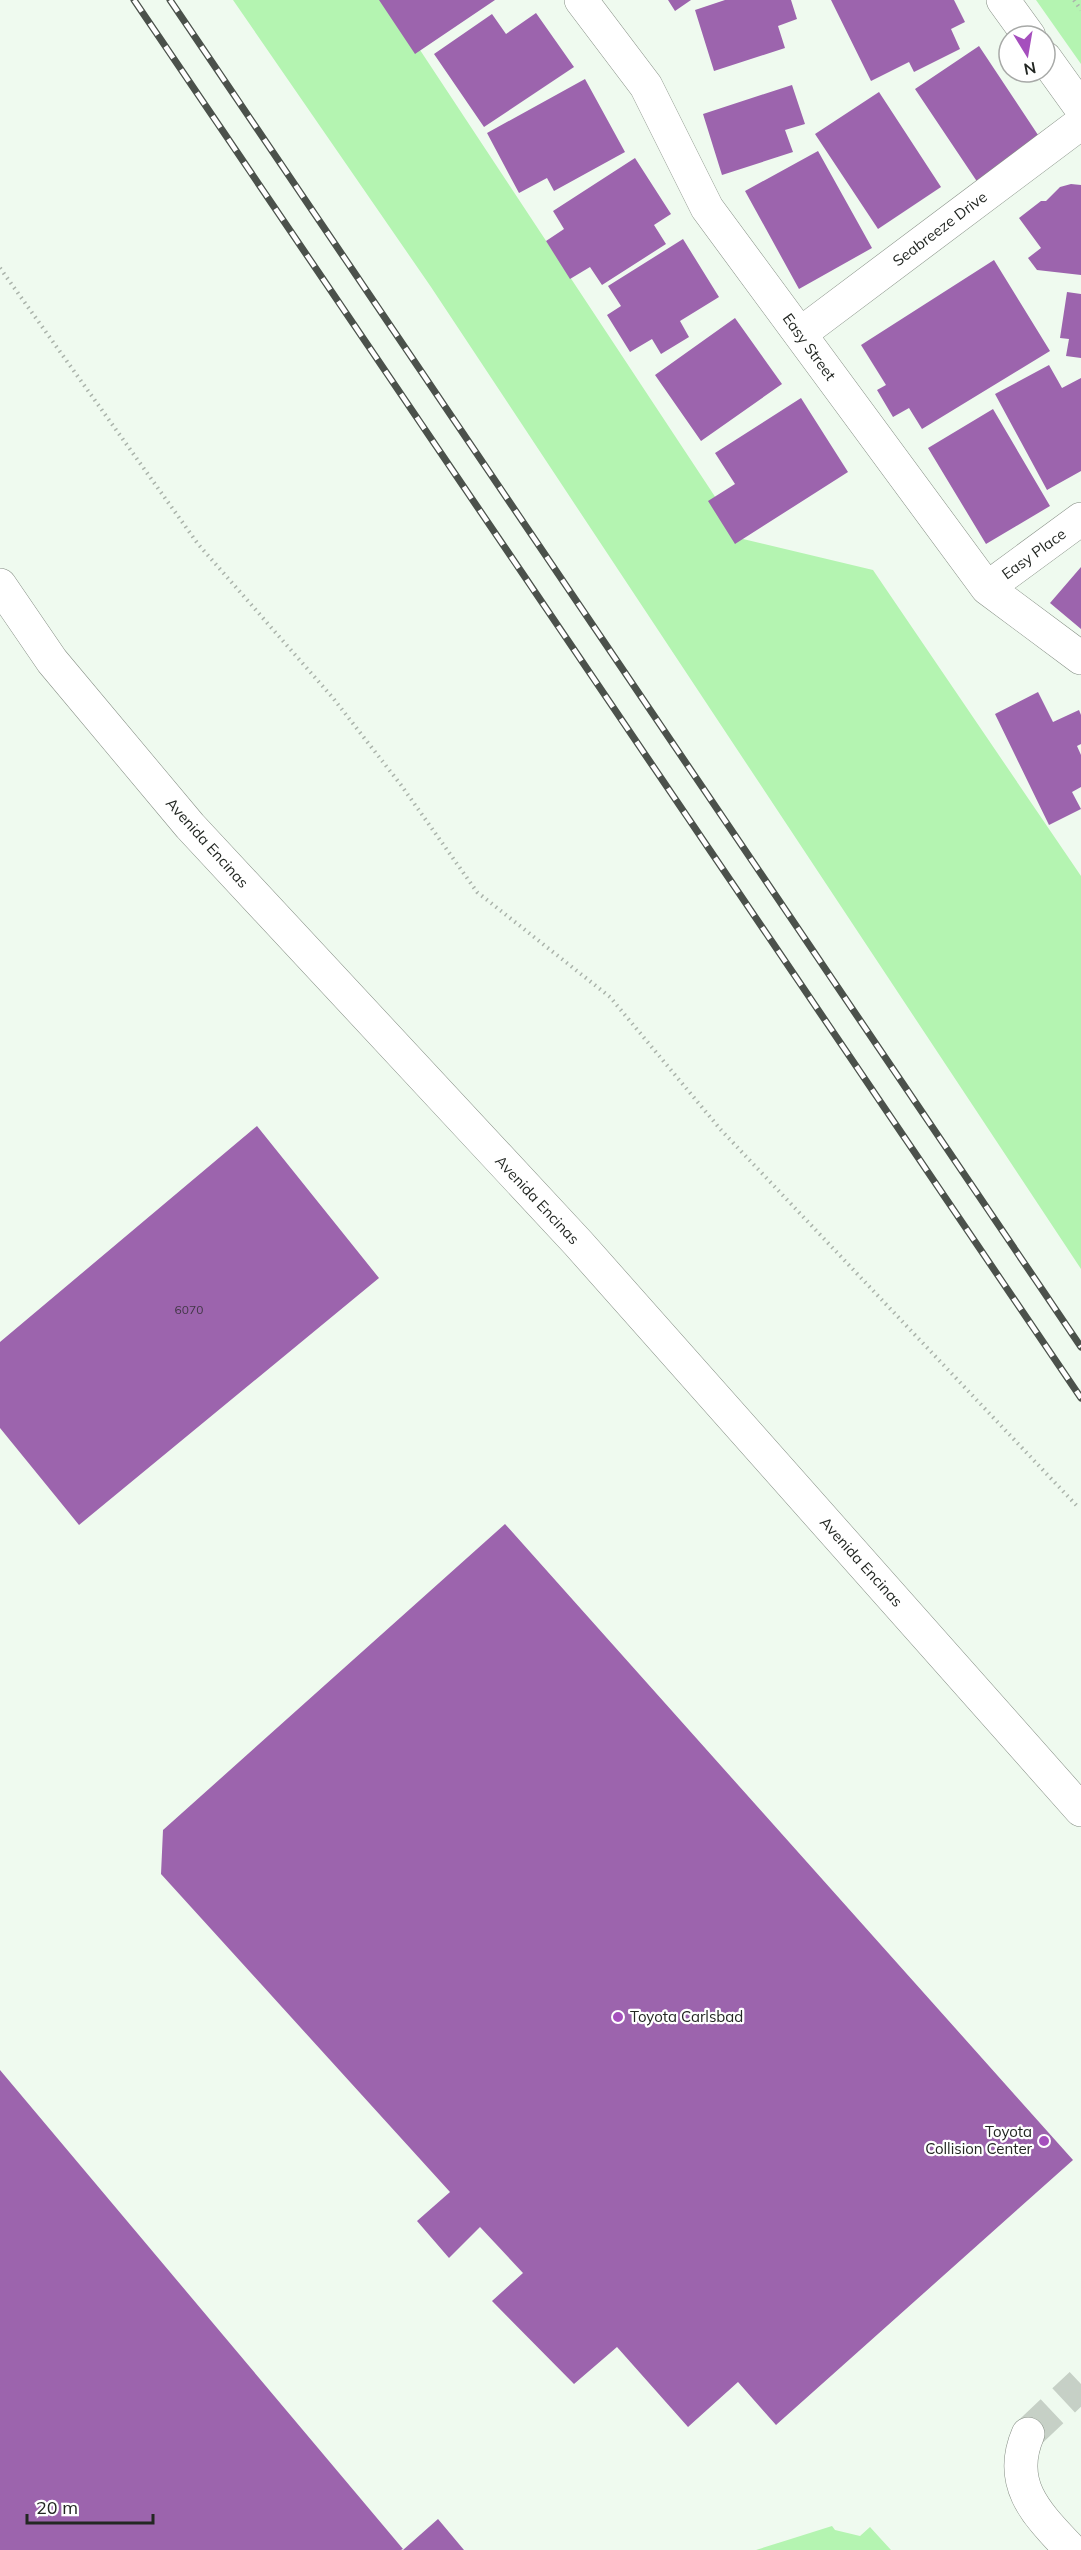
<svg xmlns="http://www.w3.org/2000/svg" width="1081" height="2550" font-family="Mulish,sans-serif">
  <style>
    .green { fill: #b4f4b1 }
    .building { fill: #9c64ad }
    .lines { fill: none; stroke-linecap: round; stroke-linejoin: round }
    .minor-tunnel { stroke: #c6d0c6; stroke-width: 33; stroke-dasharray: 33 16; stroke-linecap: butt }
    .minor-casing { stroke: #858e84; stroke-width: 34 }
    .path { stroke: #abb4ab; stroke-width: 4; stroke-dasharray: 1.5 4.5; stroke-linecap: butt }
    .minor { stroke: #fff; stroke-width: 33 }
    .rail-casing { stroke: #4b514b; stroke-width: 7 }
    .rail { stroke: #fff; stroke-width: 4.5; stroke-dasharray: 14; stroke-linecap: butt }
    .poi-dot { fill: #a54fbd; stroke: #fff; stroke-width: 2 }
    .labels { text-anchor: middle; stroke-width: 4.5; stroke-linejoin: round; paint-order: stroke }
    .number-label { font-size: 12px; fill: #413646 }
    .street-label { font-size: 15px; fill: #232723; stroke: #fff }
    .poi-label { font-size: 15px; fill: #232723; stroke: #fff; text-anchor: start }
  </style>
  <rect width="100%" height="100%" fill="#effaef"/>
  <path class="green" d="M233,0h154l356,539 130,31 208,306v393l-650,-982z
    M1036,0h45v64z
    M832,2526l3,4 25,6 10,-9 21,23h-135z"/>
  <path class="building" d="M379,0h116l-80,54z
    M668,0h23l-16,11z
    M725,0h66l6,19 -19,7 7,22 -71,23 -19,-61z
    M831,0h123l11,22 -14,7 9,20 -46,23 -5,-10 -38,19z
    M536,13l38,54 -90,60 -50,-73 58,-40 14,20z
    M979,46l63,95 -64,42 -63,-94z
    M585,79l40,73 -71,39 -7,-13 -28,15 -32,-60z
    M792,85l13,39 -20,6 8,22 -71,23 -19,-61z
    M879,92l62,95 -63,42 -63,-95z
    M818,151l54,97 -73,41 -54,-98z
    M635,158l36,56 -17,11 12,19 -64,41 -12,-18 -20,12 -24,-38 18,-12 -11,-18z
    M1071,184l10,1v90l-44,-5 -9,-12 13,-10 -22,-30 22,-17h5l14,-14z
    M683,239l36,58 -39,24 9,16 -28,17 -9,-15 -22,13 -23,-37 14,-9 -13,-20z
    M994,260l56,91 -128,78 -13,-21 -16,9 -16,-27 9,-5 -25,-40z
    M1067,292l14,2v64l-15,-2 3,-17 -9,-1z
    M735,318l47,66 -81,57 -46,-66z
    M1049,365l13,23 19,-10v93l-34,19 -52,-96z
    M801,398l47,74 -113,72 -27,-43 27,-17 -20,-31z
    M993,409l57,97 -64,38 -58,-96z
    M1081,567v62l-31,-26z
    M1038,692l15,30 26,-12 2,5v29l-4,2 4,9v32l-9,5 9,17 -32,16 -54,-111z
    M257,1126l122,152 -300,247 -79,-97v-86z
    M505,1524l568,636 -297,265 -38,-43 -50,45 -71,-80 -43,37 -82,-83 31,-28 -43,-46 -31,31 -32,-37 33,-29 -289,-318 2,-44z
    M0,2070l403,479 -2,1h-401z
    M438,2519l26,31h-61z"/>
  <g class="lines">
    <path class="minor-tunnel" d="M1028,2434l53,-50"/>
    <g class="minor-casing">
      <path id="minor" d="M581,0l65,86 61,122 280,380 94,70
        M1003,0l26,36
        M1045,58l36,50
        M800,334l281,-211
        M0,585l52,76 138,165 388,417 503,567
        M987,588l94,-69
        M1028,2434c-22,51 10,81 43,116"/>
    </g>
    <path class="path" d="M1074,0l7,10
      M0,268l198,276 135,154 68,87 76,107 133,105 111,133 357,377"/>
    <use href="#minor" class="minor"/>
    <g class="rail-casing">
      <path id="rail" d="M134,0l947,1398
        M170,0l911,1347"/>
    </g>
    <use href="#rail" class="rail"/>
  </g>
  <g class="poi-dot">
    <circle cx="618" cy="2017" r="6"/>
    <circle cx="1044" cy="2141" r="6"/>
  </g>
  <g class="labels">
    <g class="number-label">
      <text x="189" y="1314">6070</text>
    </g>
    <g class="street-label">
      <text transform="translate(940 229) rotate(-37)" y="5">Seabreeze Drive</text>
      <text transform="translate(809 347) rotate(54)" y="5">Easy Street</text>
      <text transform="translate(1034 554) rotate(-36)" y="5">Easy Place</text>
      <text transform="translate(207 843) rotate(48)" y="5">Avenida Encinas</text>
      <text transform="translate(537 1200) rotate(47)" y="5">Avenida Encinas</text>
      <text transform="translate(861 1562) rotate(48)" y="5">Avenida Encinas</text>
    </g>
    <g class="poi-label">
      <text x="630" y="2022">Toyota Carlsbad</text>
      <text x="1032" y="2137" text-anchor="end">Toyota<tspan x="1032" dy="17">Collision Center</tspan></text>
    </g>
  </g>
  <g transform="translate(1027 54) rotate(169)"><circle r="28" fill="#ffffff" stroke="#a7a9a7" stroke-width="1.5"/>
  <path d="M0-4.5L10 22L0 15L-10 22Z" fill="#a54fbd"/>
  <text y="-9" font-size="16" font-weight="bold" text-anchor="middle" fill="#232723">N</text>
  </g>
  <path d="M27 2514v9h126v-9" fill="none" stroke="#232723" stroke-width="3"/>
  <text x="36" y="2514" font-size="18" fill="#232723" stroke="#ffffff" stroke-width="4.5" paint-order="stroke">20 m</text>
</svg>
